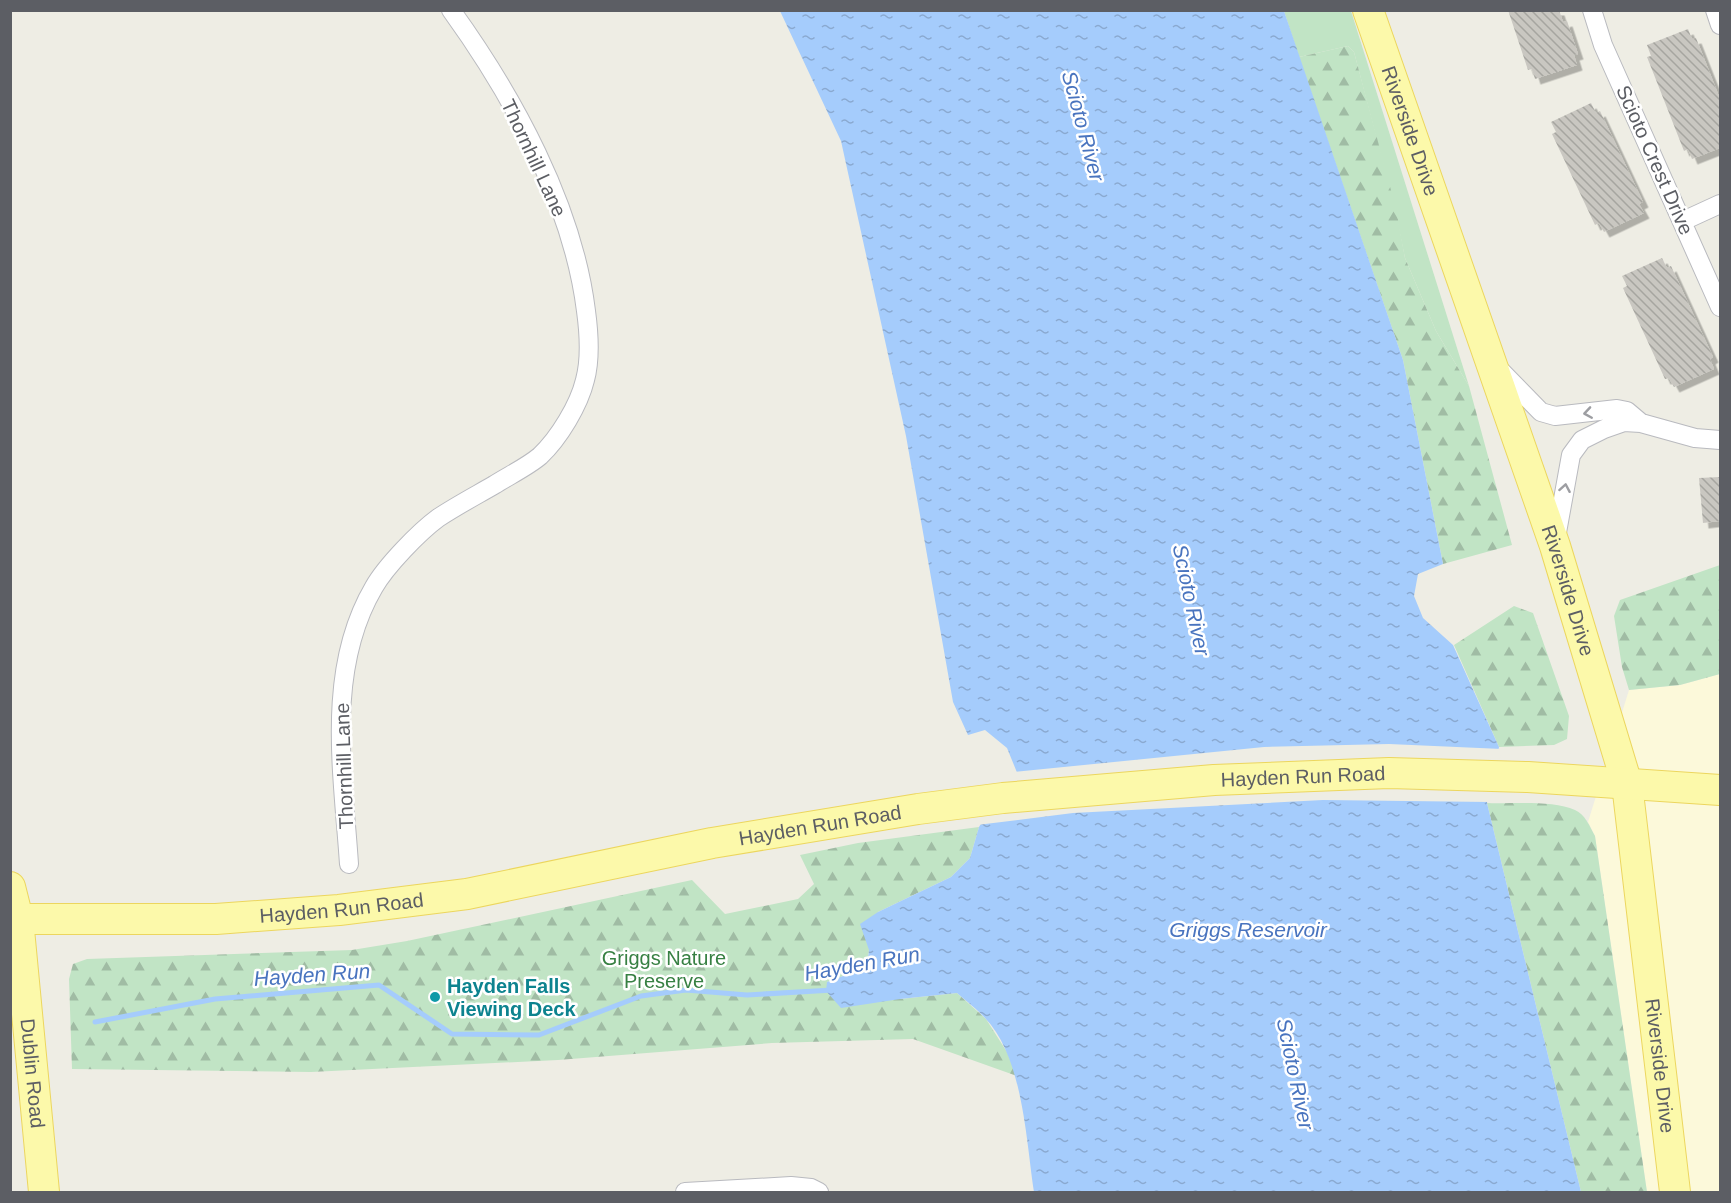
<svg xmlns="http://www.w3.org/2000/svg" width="1731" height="1203" font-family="Arial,sans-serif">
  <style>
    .commercial { fill: #fcf9da }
    .grass { fill: #c1e4c5 }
    .forest { fill: url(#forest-firs) }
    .water { fill: url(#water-ripples) }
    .pier { fill: #eeede4 }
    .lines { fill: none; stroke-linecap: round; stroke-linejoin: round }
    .stream { stroke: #a5ccfc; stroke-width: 5 }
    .building { fill: url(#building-back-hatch); filter: url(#shadow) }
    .street-casing { stroke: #b9babf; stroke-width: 20 }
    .primary-casing { stroke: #ecd65e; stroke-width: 32 }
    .street { stroke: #fff; stroke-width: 18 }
    .primary { stroke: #fcf9aa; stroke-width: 30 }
    .oneway { stroke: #9d9ea2 }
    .culture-dot { fill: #0f9aa8; stroke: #fff; stroke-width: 2 }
    .labels { text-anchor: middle; stroke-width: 5; stroke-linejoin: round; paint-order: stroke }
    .street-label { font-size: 20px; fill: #5c5e64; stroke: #fff }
    .park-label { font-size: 20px; fill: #378043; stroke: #fff }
    .culture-label { font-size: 20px; font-weight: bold; fill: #0d838f; stroke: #fff; text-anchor: start }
    .water-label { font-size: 21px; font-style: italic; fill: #4974bf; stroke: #fff }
  </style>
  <defs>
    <pattern id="forest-firs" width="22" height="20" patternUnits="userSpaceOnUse" patternTransform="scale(1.5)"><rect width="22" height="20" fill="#c1e4c5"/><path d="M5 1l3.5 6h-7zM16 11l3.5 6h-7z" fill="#a0bca4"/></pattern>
    <pattern id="water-ripples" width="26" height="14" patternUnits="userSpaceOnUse" patternTransform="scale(1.5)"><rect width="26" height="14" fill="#a5ccfc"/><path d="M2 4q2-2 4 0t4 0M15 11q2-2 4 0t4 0" fill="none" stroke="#8aa9d0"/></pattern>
    <pattern id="building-back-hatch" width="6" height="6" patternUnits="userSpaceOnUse" patternTransform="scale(1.5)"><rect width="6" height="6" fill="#c9c7c1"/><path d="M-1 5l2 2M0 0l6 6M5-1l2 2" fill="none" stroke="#a6a5a0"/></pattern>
    <filter id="shadow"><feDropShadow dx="5.5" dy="5.5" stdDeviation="0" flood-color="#0004"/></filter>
  </defs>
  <rect width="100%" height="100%" fill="#eeede4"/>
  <path class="commercial" d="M1720,674v518h-73l-52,-356 -7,-14 41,-132 51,-5z"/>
  <path class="grass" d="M1284,11h67l118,375 -33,-55 -31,-73 -10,-49 -41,-157 -6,-6 -49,11z"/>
  <path class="forest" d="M1348,46l6,6 42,157 9,49 31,73 33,55 43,159 -69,19 -40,-204 -104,-303z
    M1720,565v109l-40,11 -51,5 -7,-23 -8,-51 6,-16z
    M1514,606l19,7 36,103 -2,23 -13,6 -55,2 -45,-102z
    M1487,803c25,1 66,-3 88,7 10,4 15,17 20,26l52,356h-66z
    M979,827l-9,31 -19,19 -73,35 -9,38 -2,17 -40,15 73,17 57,-6 29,26 21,33 10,24 -104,-37 -141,4 -214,17 -247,12 -239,-3 -3,-90 4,-15 14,-5 265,-9 55,-9 285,-61 33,34 73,-15 16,-15 -14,-29 58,-12z"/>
  <path class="water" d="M780,11h504l119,349 40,204 -25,10 -4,22 9,22 30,27 46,102 -12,56 94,389h-547c-8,-52 -11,-135 -49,-174 -8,-9 -19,-17 -28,-25l-57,6 -59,9 -15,-17 1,-9 40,-15 2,-17 -9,-26 18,-12 73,-35 19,-19 9,-31 9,-15 37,-20 -18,-44 -22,-18 -17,5 -15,-33 -47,-266 -65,-295z"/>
  <path class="pier" d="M1389,744l113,5 -12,53 -167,-2 -250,13 -96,12 9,-16 36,-18 -8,-19 250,-25z"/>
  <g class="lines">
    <path class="stream" d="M95,1022l120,-23 164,-14 73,49 87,1 102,-39 45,-6 61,5 86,-5"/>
  </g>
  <path class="building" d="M1508,10h51l4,12 4,-1 11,33 -4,1 3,10 -42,14 -3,-10 -4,1z
    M1688,29l4,10 4,-1 24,61v49l-28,11 -4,-10 -4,2 -37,-94 4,-1 -4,-11z
    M1591,103l5,10 4,-2 43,91 -4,2 5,9 -40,19 -5,-9 -4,2 -43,-91 4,-2 -5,-10z
    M1662,258l5,10 4,-2 42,91 -3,2 4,10 -40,18 -5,-9 -4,1 -42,-91 4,-2 -5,-10z
    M1720,477v44l-17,2 -4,-45z"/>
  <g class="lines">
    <g class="street-casing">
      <path id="street" d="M1592,10l11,35 117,262
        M1715,10l5,15
        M1683,221l37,-17
        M1499,369l42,43 14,4 62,-7 10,2 13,11
        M1556,538l15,-83 11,-15 22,-11 20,-7 17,1 54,15 25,2
        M349,864c-6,-91 -24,-194 25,-277 12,-21 45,-55 64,-69 18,-12 37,-22 56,-33 14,-9 33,-18 46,-29 19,-18 39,-51 45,-76 6,-22 4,-47 1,-69 -13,-106 -73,-215 -135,-301
        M685,1192l106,-6 20,2 8,4"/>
    </g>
    <g class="primary-casing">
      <g id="primary">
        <path id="s1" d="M1368,10l187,536 72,238 48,408"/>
        <path id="s2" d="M10,887l8,32 26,273"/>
        <path id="s3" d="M18,919h198l123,-9 128,-16 245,-51 206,-34 85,-11 211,-18 175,-7 139,4 192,13"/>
      </g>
    </g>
    <use href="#street" class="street"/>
    <use href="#primary" class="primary"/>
  </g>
  <defs><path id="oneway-chevron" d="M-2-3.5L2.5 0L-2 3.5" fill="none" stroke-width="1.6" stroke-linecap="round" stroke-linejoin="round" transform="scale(1.5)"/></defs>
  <g class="oneway">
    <use href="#oneway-chevron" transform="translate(1588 413) rotate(171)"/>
    <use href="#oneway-chevron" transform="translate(1565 488) rotate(-80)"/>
  </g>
  <circle class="culture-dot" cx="435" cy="997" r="6"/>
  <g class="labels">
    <g class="street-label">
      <text dy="7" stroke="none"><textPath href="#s1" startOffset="128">Riverside Drive</textPath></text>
      <text transform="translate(534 158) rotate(65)" y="7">Thornhill Lane</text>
      <text transform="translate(1655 160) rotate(66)" y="7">Scioto Crest Drive</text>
      <text dy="7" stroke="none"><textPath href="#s1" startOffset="614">Riverside Drive</textPath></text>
      <text transform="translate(344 766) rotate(-92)" y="7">Thornhill Lane</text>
      <text dy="7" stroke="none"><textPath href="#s3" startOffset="1296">Hayden Run Road</textPath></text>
      <text dy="7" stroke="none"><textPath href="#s3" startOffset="810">Hayden Run Road</textPath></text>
      <text dy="7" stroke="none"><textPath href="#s3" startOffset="324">Hayden Run Road</textPath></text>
      <text dy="7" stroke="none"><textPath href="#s1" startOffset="1100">Riverside Drive</textPath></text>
      <text dy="7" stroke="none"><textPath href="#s2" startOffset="188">Dublin Road</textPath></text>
    </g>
    <g class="park-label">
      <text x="664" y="965">Griggs Nature<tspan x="664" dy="23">Preserve</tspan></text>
    </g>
    <g class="culture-label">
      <text x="447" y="993">Hayden Falls<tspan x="447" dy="23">Viewing Deck</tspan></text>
    </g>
    <g class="water-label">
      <text transform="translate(1083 126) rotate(75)" y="7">Scioto River</text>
      <text transform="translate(1191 600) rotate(78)" y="7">Scioto River</text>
      <text x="1248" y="937">Griggs Reservoir</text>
      <text transform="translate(862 964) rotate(-10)" y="7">Hayden Run</text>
      <text transform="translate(312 975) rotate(-4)" y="7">Hayden Run</text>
      <text transform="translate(1295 1074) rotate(78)" y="7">Scioto River</text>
    </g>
  </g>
  <rect width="1731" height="1203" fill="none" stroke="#5c5e64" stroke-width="24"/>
</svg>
